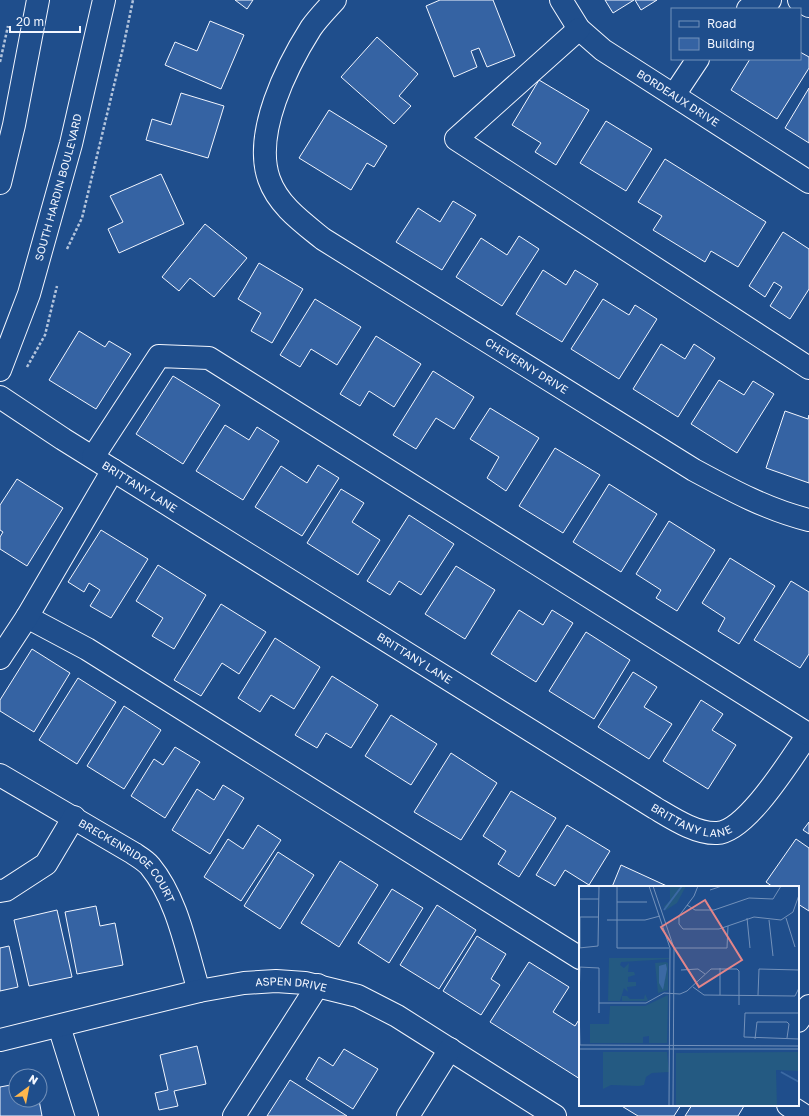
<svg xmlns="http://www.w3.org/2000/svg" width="809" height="1116" font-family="'Golos Text',sans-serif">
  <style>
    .building { fill: #3563a3; stroke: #f2f6ff }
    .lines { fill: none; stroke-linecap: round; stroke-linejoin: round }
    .minor-casing { stroke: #f2f6ff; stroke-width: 24 }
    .major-casing { stroke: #f2f6ff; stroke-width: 24 }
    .path { stroke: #b3c4dc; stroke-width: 2.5; stroke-dasharray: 3 2; stroke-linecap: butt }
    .minor { stroke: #1f4e8c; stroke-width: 22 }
    .major { stroke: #1f4e8c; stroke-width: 22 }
    .labels { text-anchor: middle; stroke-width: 3; stroke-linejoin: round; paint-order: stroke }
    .street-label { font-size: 11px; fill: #f2f6ff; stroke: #1f4e8c }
    .inset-river { fill: none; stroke: #3b69a3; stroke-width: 2 }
    .inset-road { fill: none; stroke: #7391ba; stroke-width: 1 }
    .view { fill: #e38589; fill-opacity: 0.15; stroke: #e38589; stroke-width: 2 }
    .inset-edge { fill: none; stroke: #f2f6ff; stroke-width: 2 }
  </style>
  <rect width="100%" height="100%" fill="#1f4e8c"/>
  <path class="building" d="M235,0h18l-6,9z
    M440,0h53l22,56 -28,11 -8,-19 -8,3 6,16 -23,10 -28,-71z
    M605,0h29l-21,13z
    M635,0h22l-16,10z
    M210,21l34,14 -23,54 -56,-24 10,-23 22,9z
    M377,37l41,37 -19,22 12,10 -17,18 -53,-47z
    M800,52l9,5v11l-32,51 -46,-29 19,-31h50z
    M539,80l50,30 -33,55 -21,-13 6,-9 -29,-18z
    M809,88v55l-24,-15z
    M181,93l43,13 -16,52 -62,-18 6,-21 19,6z
    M329,110l58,36 -13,21 -7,-4 -16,27 -52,-32z
    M606,121l46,28 -26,42 -46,-28z
    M665,159l101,63 -28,45 -27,-16 -6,11 -52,-32 9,-14 -24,-14z
    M161,174l23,50 -65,29 -11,-24 15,-7 -13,-26z
    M453,201l23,14 -34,55 -46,-28 22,-34 22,14z
    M205,224l42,34 -33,39 -24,-19 -11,13 -17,-14z
    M783,232l26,17v40l-19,30 -20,-13 12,-19 -8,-5 -9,15 -16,-11z
    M519,236l20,13 -37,57 -46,-29 25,-39 26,17z
    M259,263l44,26 -31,54 -21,-12 10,-18 -23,-14z
    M543,270l23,15 9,-15 23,14 -36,58 -46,-28z
    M315,299l46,28 -24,38 -26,-16 -11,18 -20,-12z
    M603,299l26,16 6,-10 22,14 -38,60 -48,-30z
    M79,331l26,16 4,-6 22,13 -35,55 -47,-29z
    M376,336l45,28 -27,43 -25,-16 -9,15 -20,-12z
    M661,344l24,15 9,-15 21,14 -37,59 -45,-28z
    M433,371l41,26 -20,32 -18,-11 -20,31 -23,-14z
    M173,376l47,29 -37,59 -47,-30z
    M719,380l25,15 9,-14 21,13 -37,59 -46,-29z
    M490,408l49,30 -33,53 -19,-13 12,-21 -29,-18z
    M785,411l23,8 1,-4v68l-43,-15z
    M225,425l24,15 8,-13 22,14 -36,59 -47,-29z
    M555,448l45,27 -37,58 -44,-27z
    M318,465l21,13 -37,58 -47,-29 26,-41 26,17z
    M17,479l46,29 -36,58 -27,-17v-12l3,-5 -3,-2v-25z
    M609,484l48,30 -36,58 -48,-30z
    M341,489l23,14 -12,19 28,18 -22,35 -51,-32z
    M409,515l45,29 -33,51 -22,-14 -9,14 -23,-14z
    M669,521l46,29 -38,61 -21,-13 5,-8 -25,-16z
    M101,530l47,29 -37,59 -21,-12 10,-16 -11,-7 -5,9 -16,-10z
    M730,558l45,28 -36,58 -21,-13 7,-13 -23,-15z
    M158,565l48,30 -32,54 -22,-13 11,-18 -27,-17z
    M456,566l39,24 -30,49 -40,-25z
    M791,581l18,11v62l-9,14 -46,-28z
    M221,604l45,28 -27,42 -17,-11 -21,33 -27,-16z
    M519,610l24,15 9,-15 21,13 -37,59 -45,-28z
    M586,632l44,28 -36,59 -45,-28z
    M275,638l45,29 -26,42 -23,-14 -11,17 -22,-14z
    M32,649l38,24 -36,59 -34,-21v-11z
    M633,672l24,15 -13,20 28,17 -23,35 -51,-32z
    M332,676l46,29 -27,43 -25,-15 -9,15 -22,-13z
    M78,678l38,24 -39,62 -38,-24z
    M701,700l22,14 -11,16 24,15 -28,44 -45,-28z
    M124,706l37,24 -37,59 -37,-23z
    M391,715l46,29 -26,41 -46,-29z
    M175,747l25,15 -35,56 -34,-22 23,-37 9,6z
    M451,753l46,30 -36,57 -47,-28z
    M223,785l21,13 -34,56 -38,-24 25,-41 17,11z
    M511,791l45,27 -37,59 -21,-13 8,-13 -23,-15z
    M809,822v12l-6,-4z
    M258,825l23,15 -40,61 -37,-24 24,-38 15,10z
    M567,825l43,26 -21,34 -24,-15 -10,16 -19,-11z
    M796,839l13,9v63l-11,-7v-17h-25l-7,-5z
    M278,852l36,23 -34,54 -36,-23z
    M340,861l38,24 -39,62 -38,-24z
    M621,865l48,22h-57z
    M392,889l31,19 -34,55 -31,-20z
    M437,905l39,25 -37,59 -39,-24z
    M96,906l4,20 15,-3 8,42 -46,9 -12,-62z
    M57,910l15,67 -43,9 -15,-66z
    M477,936l29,18 -15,25 9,6 -19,30 -38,-24z
    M9,946l9,41 -18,4v-43z
    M529,962l40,25 -16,25 22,14 5,-8v61l-90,-57z
    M197,1046l9,38 -32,7 4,15 -19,4 -4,-17 13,-3 -8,-35z
    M344,1049l34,20 -25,40 -47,-30 13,-22 14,9z
    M290,1080l57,36h-80z
    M16,1084v16h6v4l17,-4 3,16h-42v-29z
    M620,1105h61l-7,11h-36z
    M692,1105l20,1h32l-6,10h-53z"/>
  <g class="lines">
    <g class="minor-casing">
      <g id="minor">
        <path id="s1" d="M335,0c-8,9 -17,18 -24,28 -24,38 -58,105 -42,151 9,26 33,43 54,60l371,231c37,20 74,40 115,50"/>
        <path id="s2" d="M561,0l18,29 24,21 206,132"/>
        <path d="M799,0l10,6"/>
        <path d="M748,9l22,-9"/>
        <path d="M579,29l-123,110 353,229"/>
        <path d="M674,95l24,-36"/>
        <path id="s3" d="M0,397l63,42 592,369c17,10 41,26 62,25 30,-1 75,-76 92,-100"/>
        <path d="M93,457l66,-101 50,2 599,376"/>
        <path d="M27,617l60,32 493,309"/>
        <path d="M0,658l27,-41 86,-147"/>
        <path id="s4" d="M0,775l133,78c6,4 13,8 17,13 28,34 36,83 49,125"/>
        <path d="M0,891l6,-1 40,-26 28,-47"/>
        <path d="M798,1021l11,-15"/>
        <path d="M59,1026l28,90"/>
        <path id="s5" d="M0,1040l199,-49 45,-8 32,-2 29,2 53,13 39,20 158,100"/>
        <path d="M788,1105l17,11"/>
        <path d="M234,1116l84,-131"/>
        <path d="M408,1116l42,-67"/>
      </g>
    </g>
    <g class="major-casing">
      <g id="major">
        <path d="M0,183l14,-58 24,-125"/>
        <path id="s6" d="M0,370l29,-76 42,-150 33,-144"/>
      </g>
    </g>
    <path class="path" d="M0,62l8,-36
      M67,249l15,-31 41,-170 10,-48
      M27,367l18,-32 12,-49"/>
    <use href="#minor" class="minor"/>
    <use href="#major" class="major"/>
  </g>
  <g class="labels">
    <g class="street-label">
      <text dy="4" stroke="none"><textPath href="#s2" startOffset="155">BORDEAUX DRIVE</textPath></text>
      <text dy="4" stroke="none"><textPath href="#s6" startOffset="192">SOUTH HARDIN BOULEVARD</textPath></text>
      <text dy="4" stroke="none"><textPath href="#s1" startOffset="520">CHEVERNY DRIVE</textPath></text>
      <text dy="4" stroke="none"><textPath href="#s3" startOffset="166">BRITTANY LANE</textPath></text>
      <text dy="4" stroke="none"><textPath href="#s3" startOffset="490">BRITTANY LANE</textPath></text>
      <text dy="4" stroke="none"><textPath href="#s3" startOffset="813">BRITTANY LANE</textPath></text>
      <text dy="4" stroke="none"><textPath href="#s4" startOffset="155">BRECKENRIDGE COURT</textPath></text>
      <text dy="4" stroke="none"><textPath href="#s5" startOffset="298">ASPEN DRIVE</textPath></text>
    </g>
  </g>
  <g transform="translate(579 886)">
    <rect width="220" height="220" fill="#1f4e8c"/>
    <path d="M91,0h16l-9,17 -11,7 -2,-4 6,-5zM30,72h60v1l-48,3 -1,3 4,3 5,-5 -1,9h6l1,3 -7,2v5h8v4l-9,1 1,5 -4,-4 -4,13h-12zM87,76l2,1v27l-10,3 -3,-30zM66,108l3,6 -1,1h-25v-5h5l3,3h14zM89,109l-1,48h-18v-7l-6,1v6h-53v-19h19l1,-18h35zM24,166h64l2,20 -17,1 -6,4 -2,8 -5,1 -28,-1 -8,4zM220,166v19l-23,-1 1,36h-101v-53z" fill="#245a82"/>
    <path d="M87,78l1,5 -4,21 -4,-7v-17z" fill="#3b69a3"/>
    <path class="inset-river" d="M85,24l18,-24M202,186l18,10"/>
    <path class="inset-road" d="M38,0v62h52M70,0l21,62 -1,158M74,0l21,62 -1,158M119,0l-4,10 -15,20v8l4,5h36l35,-12 27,3 12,-8 6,-17M131,4l12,-4M0,13h20M38,16h30M108,19l8,5h19l35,-12 24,1 8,-13M1,31h18M168,32l3,30M207,32l9,29M28,34h38l15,-4M190,34l4,36M0,62l19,-2 1,-60M1,62v-31M95,62h53l1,-22M0,81l20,1v45M102,84l17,-1 7,5M114,101l11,8 91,1 4,-8M141,109v-27M179,109l1,-26 40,1M0,112l1,-31M20,117h47l18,-10 16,1 7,-3 24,-22h26l2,2v34M0,120l1,39M220,127h-54l-1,24 55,2M176,153l2,-17h30l2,2 -2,14M0,159l220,1M0,163h220"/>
    <path class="view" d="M126,14l37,60 -43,27 -38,-60z"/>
    <rect width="220" height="220" class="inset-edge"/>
  </g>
  <rect x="671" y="8" width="130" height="52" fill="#1f4e8c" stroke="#7391ba"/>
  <rect x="679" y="21" width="20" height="6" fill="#1f4e8c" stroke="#7391ba"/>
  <text x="707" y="28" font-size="12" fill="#f2f6ff">Road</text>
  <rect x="679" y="38" width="20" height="12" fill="#3563a3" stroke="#7391ba"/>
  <text x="707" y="48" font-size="12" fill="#f2f6ff">Building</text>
  <g transform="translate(28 1088) rotate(32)"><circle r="19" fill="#1f4e8c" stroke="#7391ba"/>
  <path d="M0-3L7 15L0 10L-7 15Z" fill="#ffb74d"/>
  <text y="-6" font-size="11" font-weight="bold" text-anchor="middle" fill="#f2f6ff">N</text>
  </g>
  <path d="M10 26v6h70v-6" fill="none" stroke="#f2f6ff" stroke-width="2"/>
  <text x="16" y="26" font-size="12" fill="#f2f6ff" stroke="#1f4e8c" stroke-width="3" paint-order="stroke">20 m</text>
</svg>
